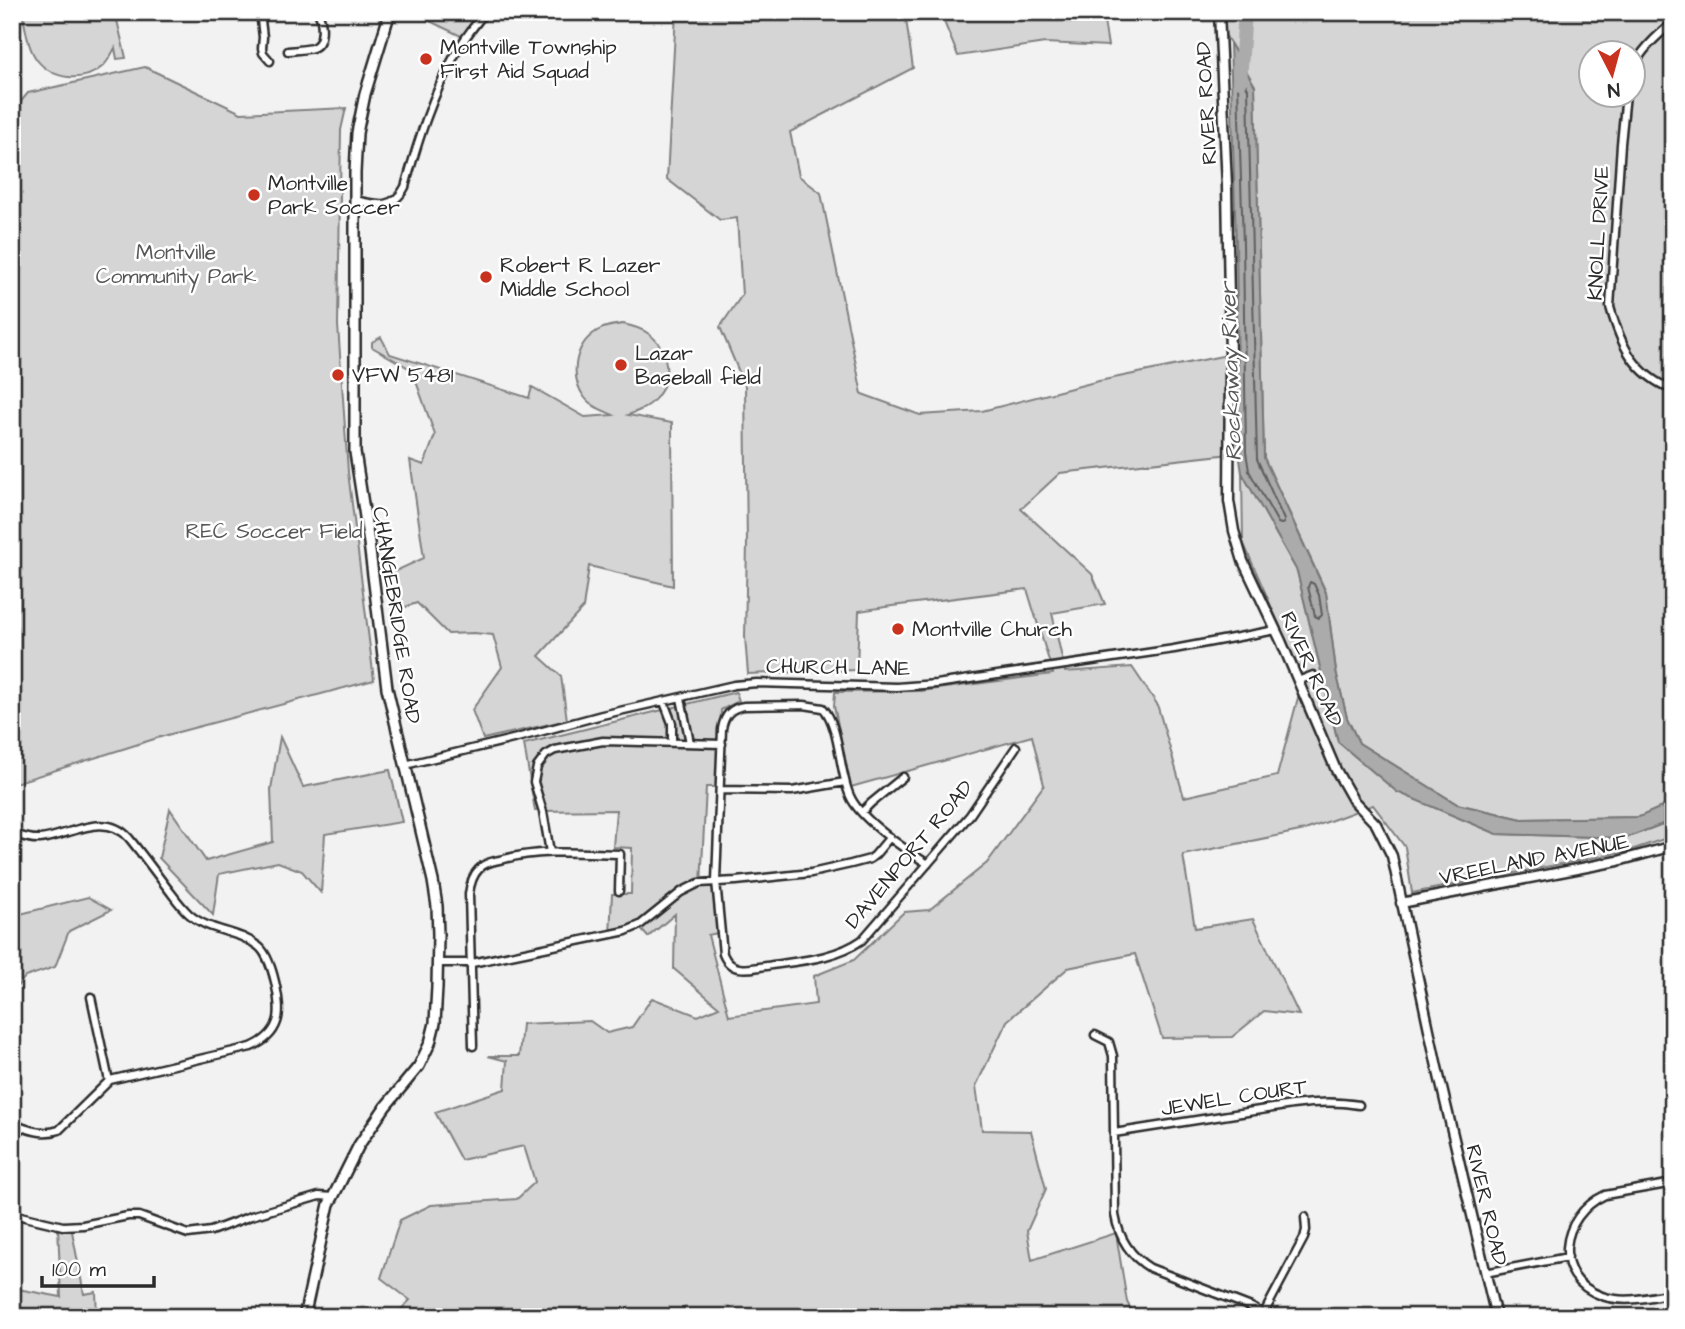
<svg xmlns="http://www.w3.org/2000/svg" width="1685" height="1329" font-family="'Architects Daughter',sans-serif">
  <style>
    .green { fill: #d5d5d5; stroke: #808080; stroke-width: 2; fill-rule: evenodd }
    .water { fill: #ababab; stroke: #787878; stroke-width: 2 }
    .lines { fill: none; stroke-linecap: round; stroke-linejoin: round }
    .shore { stroke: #5e5e5e; stroke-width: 2 }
    .river { stroke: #ababab; stroke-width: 14 }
    .minor-casing { stroke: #2b2b2b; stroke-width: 11 }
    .tertiary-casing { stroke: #2b2b2b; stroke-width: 13 }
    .secondary-casing { stroke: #2b2b2b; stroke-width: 14 }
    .minor { stroke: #fff; stroke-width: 6 }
    .tertiary { stroke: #fff; stroke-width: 8 }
    .secondary { stroke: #fff; stroke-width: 9 }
    .poi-dot { fill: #c8321e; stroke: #fff; stroke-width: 2.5 }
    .labels { text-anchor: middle; stroke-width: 5; stroke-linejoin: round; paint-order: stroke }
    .poi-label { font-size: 21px; fill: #2b2b2b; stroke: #fff; text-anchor: start }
    .street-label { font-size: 21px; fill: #2b2b2b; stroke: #fff }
    .park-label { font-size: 21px; fill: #565656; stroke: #fff }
    .water-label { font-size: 23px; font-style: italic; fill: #585858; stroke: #fff }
  </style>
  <rect width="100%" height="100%" fill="#f2f2f2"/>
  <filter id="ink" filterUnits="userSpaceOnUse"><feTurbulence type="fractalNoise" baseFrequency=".0143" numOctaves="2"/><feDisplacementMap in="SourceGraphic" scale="14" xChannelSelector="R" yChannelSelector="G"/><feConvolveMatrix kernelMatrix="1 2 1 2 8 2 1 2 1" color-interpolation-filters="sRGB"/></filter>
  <g filter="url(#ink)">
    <path class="green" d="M22,12h93l11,46 -9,1 -2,-11c-4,7 -7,14 -13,19 -19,16 -49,13 -65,-7 -10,-13 -11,-32 -15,-48z
      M411,12h51l12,12 -9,14z
      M676,12h229l8,56 -123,64 9,44 22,17 41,201 58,21 62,-4 117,-30 138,-28 2,100 -179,20 -39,36 71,65 13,30 -53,9 13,59 67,-5 25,37 27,93 93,-21 26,-97 -60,-137 -1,-69 55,98 41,171 59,50 100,42 129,4 47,-18v16l-45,15 -216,42 -7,-46 -32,-42 -68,25 -122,25 12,73 58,-9 46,96 -35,-4 -32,26 -70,1 -27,-84 -67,14 -61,53 -31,65 6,44 49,1 15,58 -19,42 5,29 84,-27 11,69 8,15h-741l16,-17 -29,-22 19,-58 31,-15 86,-6 18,-17 -11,-36 -63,14 -26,-48 70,-23 2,-28 -19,-5h31l3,-32 68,-3 17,12 25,-6 20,-29 46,18 21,-9 -45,-38 1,-55 -27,23 -10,-11 -28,10 2,-42h19l1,-46 -19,-1 3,-37 -81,1 -11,-67 212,-52 3,9 -18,9 -3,77h-12l-5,98h16l1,48 -10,2 21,81 87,-12 -2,-28 40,-16 50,-48 25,-2 58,-47 57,-78 -12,-49 -181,51 -17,-81 1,-14 86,-1 132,-17 -26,-85 -135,17 -33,5 -2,59 -109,4 -3,-37 2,-93 -2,-158 -25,-59 22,-32 -5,-77 -17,2 -53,-41z
      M940,12h239l-75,9 4,25 -63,-3 -87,13z
      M1212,12h461v790l-33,15 -118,2 -65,-15 -98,-61 -12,-25 -11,-47 -10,-79 -62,-134 -9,-372zM1590,52h42v42h-42z
      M145,67l96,46 105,-5 -5,22 -3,195 10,147 26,208 -207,55 -155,49v-672l16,-19z
      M623,324c10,2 18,4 26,10 20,15 23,45 7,64 -8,10 -18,13 -28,17l44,8 1,163 -84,-20 -6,42 -44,48 22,20 6,44 -84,19 -11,-29 30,-43 -9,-32 -19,-2 -26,1 -31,-31 -23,8 -5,-37 35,-16 -14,-98 14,5 11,-30 -23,-65 -40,-23v-5l9,-5 9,17 139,44 3,-11 53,30 28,-2c-10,-5 -21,-8 -28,-17 -16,-21 -11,-53 12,-67 8,-5 17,-6 26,-7z
      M280,737l23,50 87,-17 12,52 -77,12 -4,59 -19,-22 -24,-9 -59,12 -6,41 -54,-57 11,-49 36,52 67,-19 -2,-53z
      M88,897l23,13 -42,21 -14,36 -30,10 -13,15v-76z
      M58,1226h13l13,68 12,-2 1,25h-85v-29l49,9z"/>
    <path class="water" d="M1230,43l25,43 9,372 62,135 10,78 11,47 12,25 98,61 65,15 117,-2 34,-15v18l-47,18 -129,-4 -100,-42 -59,-50 -41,-171 -55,-98 -3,-20 -3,-209z"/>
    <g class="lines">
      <path class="shore" d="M1241,82l4,1 3,6 9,370 27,61v3l-3,1 -3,-1 -29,-52 -3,-19 -3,-208 -5,-159z
        M1310,582l4,2 5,11 3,20 -3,3 -4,-2 -7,-29z"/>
      <path class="river" d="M1240,81l5,-69"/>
      <g class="minor-casing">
        <path id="minor" d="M260,12l3,25 -1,11 1,5 7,8
          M378,12l11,4
          M288,51c7,-1 17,-1 24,-3 13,-4 11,-26 6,-36
          M1632,69c9,-18 25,-34 41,-46
          M1626,94l-5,50 -11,163c11,39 24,67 63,83
          M355,200c22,5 38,10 50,-13 13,-46 27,-92 51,-134 8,-15 19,-28 29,-41
          M1298,681l15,-6
          M681,698l9,45
          M664,702l8,21v19
          M405,765l112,-27 85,-23 132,-30 23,-2 140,4 39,-3 238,-35 102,-19
          M720,790l72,1 53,-9
          M862,812l9,-9 32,-26
          M12,833c9,3 18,7 28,6 29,-3 65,-29 89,-1 12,15 24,31 36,47 8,10 15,21 24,29 20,18 49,16 69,32 14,10 25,60 19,76 -4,12 -14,20 -26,25l-141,33 -51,50c-17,6 -31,-1 -47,-6
          M550,852l-7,-40 -9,-30 3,-15 9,-12 9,-5 48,-9 119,3
          M928,864c-22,-14 -68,-45 -78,-68 -11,-24 -10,-70 -27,-88l-19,-3 -60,1c-14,2 -20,10 -22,23l-6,152 7,73c3,7 8,13 16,14 9,2 19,-1 27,-2 32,-5 69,-7 96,-26l108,-125 46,-68
          M437,963h35l154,-32 14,-6 41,-33 18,-9 37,-2 75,-8 40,-9 19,-5 5,-4 15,-18
          M91,997l18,84
          M1095,1035l14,7 4,14 2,159c4,23 15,41 35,53l101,39 13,7
          M473,1046l-4,-152c1,-9 3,-18 10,-25 6,-7 16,-8 25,-10 38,-10 76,-6 116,-5l-1,37
          M1114,1133l178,-28c23,-3 44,-4 67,0
          M1673,1183l-68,12c-45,21 -55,83 -3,101 24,8 47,1 71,-3
          M12,1214l51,12 20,-1 45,-9h11l49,18 23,-3 40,-15 68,-20 14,1
          M1485,1273l83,-16
          M1263,1315l41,-77 2,-8 -1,-13"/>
      </g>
      <g class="tertiary-casing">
        <path id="tertiary" d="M1219,12l8,174 3,171 -1,144 5,30 9,30 38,80 55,129 17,30 23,24 16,32 45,211 59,250
          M1401,903l217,-42 55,-15"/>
      </g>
      <g class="secondary-casing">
        <path id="secondary" d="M304,1317l25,-113 4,-7 26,-52 26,-38 34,-41 11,-23 5,-20 2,-36 1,-52 -1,-29 -4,-25 -46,-193 -18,-145 -14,-91v-279l2,-40 8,-39 25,-82"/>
      </g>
      <use href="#minor" class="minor"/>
      <use href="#tertiary" class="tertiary"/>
      <use href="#secondary" class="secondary"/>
    </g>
  </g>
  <g class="poi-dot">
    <circle cx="426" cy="59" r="7"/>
    <circle cx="254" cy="195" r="7"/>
    <circle cx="486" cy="277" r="7"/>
    <circle cx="621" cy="365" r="7"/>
    <circle cx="338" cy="375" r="7"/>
    <circle cx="898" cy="629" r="7"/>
  </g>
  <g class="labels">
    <g class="poi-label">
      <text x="440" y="54">Montville Township<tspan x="440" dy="24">First Aid Squad</tspan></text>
      <text x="268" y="190">Montville<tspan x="268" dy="24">Park Soccer</tspan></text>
      <text x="500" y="272">Robert R Lazer<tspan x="500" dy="24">Middle School</tspan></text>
      <text x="635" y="360">Lazar<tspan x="635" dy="24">Baseball field</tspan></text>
      <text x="352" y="382">VFW 5481</text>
      <text x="912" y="636">Montville Church</text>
    </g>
    <g class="street-label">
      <text transform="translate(1206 103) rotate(-93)" y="7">RIVER ROAD</text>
      <text transform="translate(1598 233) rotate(-87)" y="7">KNOLL DRIVE</text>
      <text transform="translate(397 615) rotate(81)" y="7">CHANGEBRIDGE ROAD</text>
      <text transform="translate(838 667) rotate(1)" y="7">CHURCH LANE</text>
      <text transform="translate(1312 669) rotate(66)" y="7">RIVER ROAD</text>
      <text transform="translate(909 854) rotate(-50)" y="7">DAVENPORT ROAD</text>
      <text transform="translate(1534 859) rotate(-11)" y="7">VREELAND AVENUE</text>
      <text transform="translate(1234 1097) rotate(-9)" y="7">JEWEL COURT</text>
      <text transform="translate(1487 1205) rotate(77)" y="7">RIVER ROAD</text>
    </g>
    <g class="park-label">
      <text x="176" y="259">Montville<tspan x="176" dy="24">Community Park</tspan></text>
      <text x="274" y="538">REC Soccer Field</text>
    </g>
    <g class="water-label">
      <text transform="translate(1230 372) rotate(-92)" y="8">Rockaway River</text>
    </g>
  </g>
  <rect width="1685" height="1329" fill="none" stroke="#fff" stroke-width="42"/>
  <rect x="21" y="21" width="1643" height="1287" fill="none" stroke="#2b2b2b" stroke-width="2.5" filter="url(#ink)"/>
  <g transform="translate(1612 74) rotate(174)"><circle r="33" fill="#ffffff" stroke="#aaaaaa" stroke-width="2"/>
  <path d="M0-5L12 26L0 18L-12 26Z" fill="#c8321e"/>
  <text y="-10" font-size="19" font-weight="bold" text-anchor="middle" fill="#2b2b2b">N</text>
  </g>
  <path d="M42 1276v10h112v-10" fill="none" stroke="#2b2b2b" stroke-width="3.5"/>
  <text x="52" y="1276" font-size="21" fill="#2b2b2b" stroke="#ffffff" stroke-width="5" paint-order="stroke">100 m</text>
</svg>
